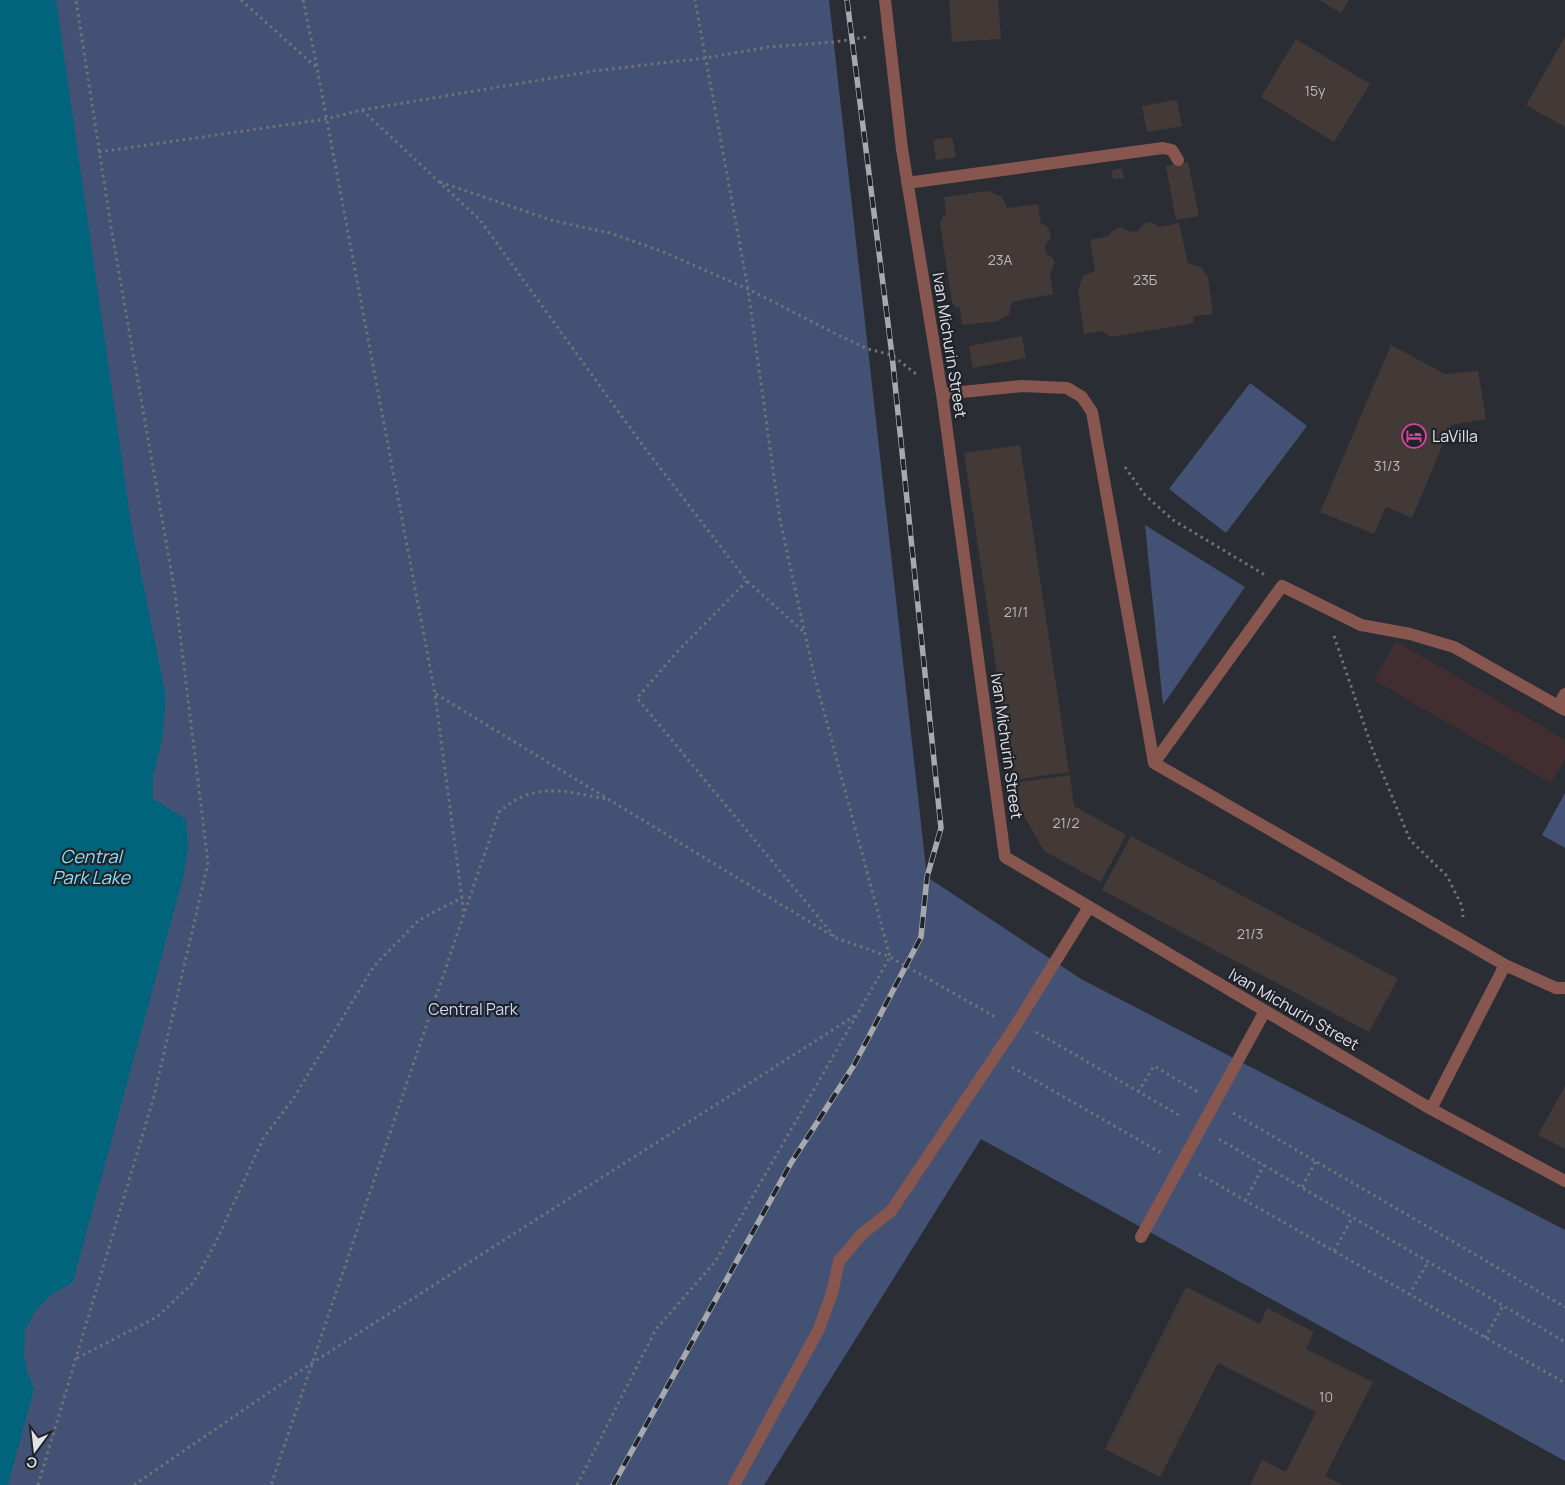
<svg xmlns="http://www.w3.org/2000/svg" width="1565" height="1485" font-family="Manrope,sans-serif">
  <style>
    .industrial { fill: #422e31 }
    .green { fill: #435274 }
    .water { fill: #00657c }
    .building { fill: #433a38 }
    .lines { fill: none; stroke-linecap: round; stroke-linejoin: round }
    .path { stroke: #707278; stroke-width: 3; stroke-dasharray: 2.5 4; stroke-linecap: butt }
    .minor { stroke: #86564f; stroke-width: 12 }
    .rail-casing { stroke: #a7a9af; stroke-width: 5.5 }
    .rail { stroke: #20232a; stroke-width: 4; stroke-dasharray: 11; stroke-linecap: butt }
    .labels { text-anchor: middle; stroke-width: 4.5; stroke-linejoin: round; paint-order: stroke }
    .number-label { font-size: 14px; fill: #bab9bc }
    .street-label { font-size: 16px; fill: #e1e3e8; stroke: #20232a }
    .poi-label { font-size: 16px; fill: #e1e3e8; stroke: #20232a; text-anchor: start }
    .park-label { font-size: 16px; fill: #cad8f8; stroke: #20232a }
    .water-label { font-size: 18px; font-style: italic; fill: #88dffb; stroke: #20232a }
  </style>
  <rect width="100%" height="100%" fill="#2a2d34"/>
  <path class="industrial" d="M1396,641l169,99v19l-14,24 -177,-103z"/>
  <path class="green" d="M0,0h829l98,877 154,102 484,251v231l-584,-322 -217,346h-764z
    M1250,383l57,43 -81,107 -57,-44z
    M1145,525l100,62 -82,118z
    M1565,793v55l-23,-13z"/>
  <path class="water" d="M0,0h56l75,524 35,173 -4,42 -9,37v23l33,20 2,29 -4,26 -111,408 -21,12 -17,17 -10,20 -1,23 3,18 7,17 -26,96h-8z"/>
  <path class="building" d="M949,0h49l3,39 -49,3z
    M1319,0h30l-8,13z
    M1565,37v90l-39,-22z
    M1296,39l74,45 -36,58 -73,-45z
    M1177,100l5,26 -35,6 -5,-26z
    M952,137l4,20 -20,3 -3,-20z
    M1188,162l11,54 -23,4 -10,-54z
    M1122,168l2,10 -11,1 -1,-9z
    M988,191l14,6 5,11 31,-4 3,20 5,1 5,9 -1,5 -5,6 1,8 7,5 2,5 -5,10 3,21 -41,8 -3,12 -11,7 -36,4 -2,-18h-4l-4,-5 -12,-79 3,-7 3,-1 -2,-18z
    M1148,222l5,1 6,4 20,-4 9,41 13,3 7,11 5,36 -19,2 -1,7 -3,1 -80,13 -8,-6 -18,3 -6,-44 5,-14 12,-5 -5,-31 19,-4 2,-4 9,-5 11,5 7,-1 6,-7z
    M1022,336l4,22 -53,10 -4,-22z
    M1391,345l54,29 33,-3 8,48 -35,6 -39,93 -26,-11 -12,27 -54,-22z
    M1020,445l49,327 -56,8 -49,-327z
    M1070,775l4,31 52,29 -25,47 -57,-31 -23,-40 -6,-28z
    M1131,836l267,143 -29,53 -267,-142z
    M1565,1086v63l-27,-14z
    M1186,1287l74,37 7,-16 47,24 -8,17 67,33 -48,94 18,9h-93l12,-25 24,12 30,-60 -98,-49 -58,114 -55,-28z"/>
  <g class="lines">
    <path class="path" d="M241,0l76,68 118,626 29,220 -193,571
      M303,0l14,67
      M362,110l118,110 164,227 103,134 57,51
      M99,152l227,-33 36,-9 231,-39 113,-13 63,-11 65,-5 34,-5
      M440,182l114,39 56,12 51,18 87,38 88,45 32,15 24,6 24,19
      M1125,467l20,28 28,25 92,55
      M747,581l-69,70 -41,47 197,238
      M1334,636l38,112 38,92 37,36 15,30 1,11
      M436,694l400,244 54,19 107,61
      M465,911l34,-99c35,-31 66,-21 107,-13
      M1036,1032l146,85
      M1012,1067l151,87
      M1138,1092l16,-26 44,26
      M1233,1113l332,194
      M1219,1139l346,203
      M1199,1174l366,209
      M1302,1187l14,-26
      M1245,1201l19,-36
      M1334,1251l18,-33
      M1409,1295l19,-33
      M1485,1338l18,-32
      M77,1358l80,-41 37,-35 22,-40 48,-105 29,-38 81,-133 45,-46 44,-23
      M38,1485l115,-385 55,-237 -33,-270 -64,-366 -35,-227
      M134,1485l178,-122 544,-348
      M577,1485l79,-156 59,-67 175,-305 -76,-282 -34,-155 -32,-231 -53,-289"/>
    <path class="minor" d="M885,0l17,149 40,245 63,463 426,252 134,72
      M907,183l256,-35 9,2 6,10
      M942,394l80,-8 45,2 15,9 10,15 62,351 351,202 51,23h9
      M1565,694l-7,12 7,4
      M1154,763l128,-177 79,39 49,9 44,13 104,59
      M1431,1109l74,-144
      M1141,1237l124,-226
      M734,1485l85,-156 13,-36 7,-32 23,-27 29,-23 123,-183 75,-121"/>
    <g class="rail-casing">
      <path id="rail" d="M613,1485l178,-322 63,-98 67,-128 6,-60 14,-49 -49,-473 -45,-355"/>
    </g>
    <use href="#rail" class="rail"/>
  </g>
  <defs>
    <g id="hotel-ring" transform="scale(1.25)"><circle r="9.5" fill="#20232a" stroke="#d1479c" stroke-width="1.5"/><path d="M-6-4.5h1.5V1H6V5H4.5V3h-9V5H-6ZM-4 0a1.8 1.8 0 1 1 3.6 0ZM.5 0V-2.5h3Q6-2.5 6 0Z" fill="#d1479c"/></g>
  </defs>
  <g fill-rule="evenodd">
    <use href="#hotel-ring" x="1414" y="436"/>
  </g>
  <g class="labels">
    <g class="number-label">
      <text x="1315" y="96">15у</text>
      <text x="1000" y="265">23A</text>
      <text x="1145" y="285">23Б</text>
      <text x="1387" y="471">31/3</text>
      <text x="1016" y="617">21/1</text>
      <text x="1066" y="828">21/2</text>
      <text x="1250" y="939">21/3</text>
      <text x="1326" y="1402">10</text>
    </g>
    <g class="street-label">
      <text transform="translate(950 345) rotate(81)" y="6">Ivan Michurin Street</text>
      <text transform="translate(1007 746) rotate(82)" y="6">Ivan Michurin Street</text>
      <text transform="translate(1294 1009) rotate(30)" y="6">Ivan Michurin Street</text>
    </g>
    <g class="poi-label">
      <text x="1432" y="442">LaVilla</text>
    </g>
    <g class="park-label">
      <text x="473" y="1015">Central Park</text>
    </g>
    <g class="water-label">
      <text x="91" y="863">Central<tspan x="91" dy="21">Park Lake</tspan></text>
    </g>
  </g>
  <g transform="translate(35 1450) rotate(195)" stroke="#20232a" stroke-width="4" paint-order="stroke">
  <path d="M0-4L9 19L0 12L-9 19Z" fill="#e1e3e8"/>
  <text y="-8" font-size="14" font-weight="bold" text-anchor="middle" fill="#e1e3e8">С</text>
  </g>
</svg>
